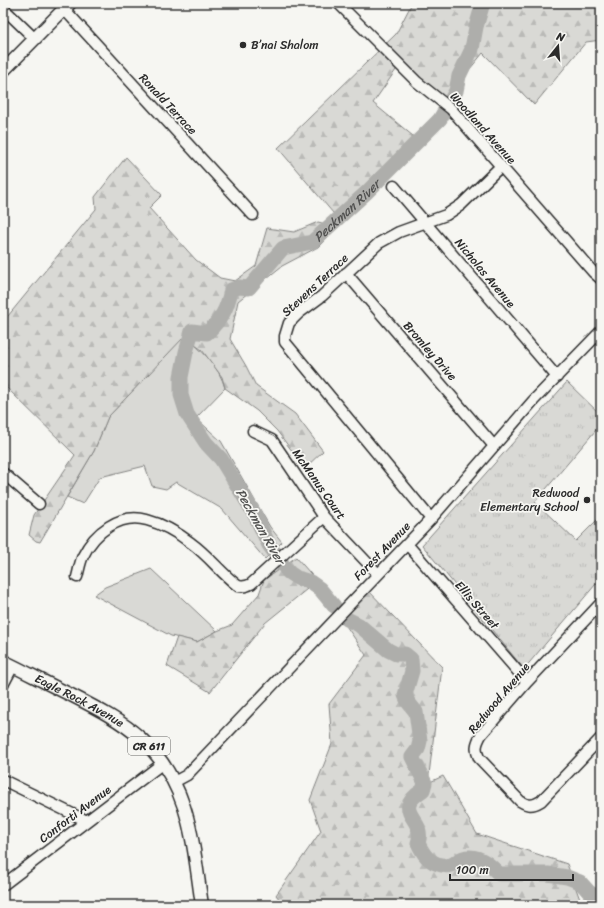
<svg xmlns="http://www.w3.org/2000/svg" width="604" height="908" font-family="Sriracha,sans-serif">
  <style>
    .grass { fill: #d9d9d5; stroke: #828280 }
    .forest { fill: url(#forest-firs); stroke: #828280 }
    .park { fill: url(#park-tufts); stroke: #828280 }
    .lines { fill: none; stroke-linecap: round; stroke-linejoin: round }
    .river { stroke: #aeaeab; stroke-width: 15 }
    .minor-casing { stroke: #2b2b2b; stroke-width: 13 }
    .major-casing { stroke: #2b2b2b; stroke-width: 15 }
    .minor { stroke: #f6f6f2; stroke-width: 10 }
    .major { stroke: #f6f6f2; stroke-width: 12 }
    .poi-dot { fill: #2b2b2b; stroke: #f6f6f2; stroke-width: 1.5 }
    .labels { text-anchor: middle; stroke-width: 3.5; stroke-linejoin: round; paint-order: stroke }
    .shield { fill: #f6f6f2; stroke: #686867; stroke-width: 1 }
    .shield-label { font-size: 11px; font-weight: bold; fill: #2b2b2b }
    .poi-label { font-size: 12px; fill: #2b2b2b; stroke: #f6f6f2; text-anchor: start }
    .street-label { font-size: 12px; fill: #2b2b2b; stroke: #f6f6f2 }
    .water-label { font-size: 13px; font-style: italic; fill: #525251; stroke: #f6f6f2 }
  </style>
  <defs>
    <pattern id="forest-firs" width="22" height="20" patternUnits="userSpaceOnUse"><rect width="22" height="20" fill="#d9d9d5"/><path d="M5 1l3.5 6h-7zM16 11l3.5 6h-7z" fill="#babab7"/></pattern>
    <pattern id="park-tufts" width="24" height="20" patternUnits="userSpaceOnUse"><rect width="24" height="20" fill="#d9d9d5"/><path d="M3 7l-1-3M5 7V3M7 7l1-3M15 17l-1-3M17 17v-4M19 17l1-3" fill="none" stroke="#babab7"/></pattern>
  </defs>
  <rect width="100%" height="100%" fill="#f6f6f2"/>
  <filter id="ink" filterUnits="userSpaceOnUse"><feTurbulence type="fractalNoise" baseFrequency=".025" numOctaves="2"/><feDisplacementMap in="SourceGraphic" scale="8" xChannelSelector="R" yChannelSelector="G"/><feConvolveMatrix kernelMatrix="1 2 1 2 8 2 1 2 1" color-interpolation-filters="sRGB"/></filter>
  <g filter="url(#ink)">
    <path class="grass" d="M184,336c18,14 35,30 41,52l-29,30 25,23 49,86 12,15 -17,17 -43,-50 -46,-27 -10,7 -14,-3 -7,-20 -45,11 -17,27 -16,-7 27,-46 14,-34z
      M151,569l66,62 -20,11 -26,-6 -77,-41 11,-8z"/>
    <path class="forest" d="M412,3h189v37l-15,2 -52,63 -51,-52 -41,50 -44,-36 -25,36 46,38 -80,79 -61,-72 118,-114z
      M126,157l36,38 -13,13 47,52 24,18 15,3 21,-15 11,-38 27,4 24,-10 20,5 -20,20 -36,19 -44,35 -8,38 16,27 10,20 39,28 28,37 -18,17 -28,-37 -20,-20 -32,-23 -3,-11 -20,-27 -18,-13 -76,80 -14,34 -54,91 -4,-1 -7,-6 5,-20 41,-60 -72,-71v-62l93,-113 -1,-12z
      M296,557l21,24 -52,42 -55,69 -43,-26 10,-29 20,5 20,-11 15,-6 27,-31 5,-14z
      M367,589l75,78 -14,116 15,-7 34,58 90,30 15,41h-298l-8,-10 45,-64 -11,-31 22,-56 -3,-40 37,-49 -26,-38z"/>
    <path class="park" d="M567,382l34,33v9l-66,78 41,39 23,-23 2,2v58l-77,91 -102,-124z"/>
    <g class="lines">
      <g class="river">
        <path id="s1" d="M334,606l-14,-17 -10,-7 -13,-4 -9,-6 -19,-27 -15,-32 -33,-54 -15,-16 -19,-29 -6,-19v-18l5,-25 6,-21 15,2c14,-14 20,-23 24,-43l8,-3 10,1 34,-40 29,-6 55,-50 73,-73 16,-28 3,-15 13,-27 4,-22 7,-24"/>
        <path d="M347,619l12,6 29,25 8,4h9l6,5 1,12 -7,24 3,7 8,10 4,29 -2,8 -6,8 13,26 -2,7c-34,22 4,28 -5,53 5,11 11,20 24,22 3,1 5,1 9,0 8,-3 7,-8 19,-8 12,0 21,9 29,17h49l19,3 13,5 9,10 10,7h2"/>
      </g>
      <g class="minor-casing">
        <path id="minor" d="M338,3l79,79 34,27 142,163 8,7
          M3,8l32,31
          M64,9l189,206
          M394,186l163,191
          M346,273l148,173
          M253,431l19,9 52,77 54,57
          M3,473l36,31
          M431,519l-146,-177v-6l4,-13 10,-10 23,-17 57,-53 20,-11 47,-17 15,-10 40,-39
          M407,544l120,138
          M77,577c2,-7 3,-15 6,-21 11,-23 37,-44 64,-36 15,4 31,13 44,23 17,12 30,30 47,43 5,1 8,1 13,-2l73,-67
          M601,603l-74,79 -46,53c-5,9 -6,14 -2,23l41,43c8,5 13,5 21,0l60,-63
          M3,685l10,-19
          M3,780l84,41
          M174,782l13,-7 244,-256 102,-118 68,-70
          M3,885l160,-122"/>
      </g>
      <g class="major-casing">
        <g id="major">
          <path d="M3,71l67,-68"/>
          <path id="s2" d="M3,661c23,11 45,23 68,34 55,28 92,49 113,112 10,31 13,65 18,98"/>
        </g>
      </g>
      <use href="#minor" class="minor"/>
      <use href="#major" class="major"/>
    </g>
  </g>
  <g class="poi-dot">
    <circle cx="243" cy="45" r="4"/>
    <circle cx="587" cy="500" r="4"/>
  </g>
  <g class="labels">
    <rect class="shield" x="128" y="737" width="42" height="18" rx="3"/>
    <g class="shield-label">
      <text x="149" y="750">CR 611</text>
    </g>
    <g class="poi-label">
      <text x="251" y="49">B’nai Shalom</text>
      <text x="579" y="497" text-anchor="end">Redwood<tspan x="579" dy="14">Elementary School</tspan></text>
    </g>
    <g class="street-label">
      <text transform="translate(168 104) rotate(47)" y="4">Ronald Terrace</text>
      <text transform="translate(483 128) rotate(48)" y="4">Woodland Avenue</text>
      <text transform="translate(485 273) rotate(50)" y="4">Nicholas Avenue</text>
      <text transform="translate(315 285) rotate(-43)" y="4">Stevens Terrace</text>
      <text transform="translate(430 351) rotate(49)" y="4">Bromley Drive</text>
      <text transform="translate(319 484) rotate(55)" y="4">McManus Court</text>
      <text transform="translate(382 551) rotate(-46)" y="4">Forest Avenue</text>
      <text transform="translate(477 605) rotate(49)" y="4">Ellis Street</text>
      <text transform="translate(499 698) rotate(-50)" y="4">Redwood Avenue</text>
      <text dy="4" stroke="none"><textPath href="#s2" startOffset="86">Eagle Rock Avenue</textPath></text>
      <text transform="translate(75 814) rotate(-37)" y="4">Conforti Avenue</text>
    </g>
    <g class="water-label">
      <text dy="5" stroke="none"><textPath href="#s1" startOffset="545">Peckman River</textPath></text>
      <text transform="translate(261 526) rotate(60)" y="5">Peckman River</text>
    </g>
  </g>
  <rect width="604" height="908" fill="none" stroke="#f6f6f2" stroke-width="16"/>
  <rect x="8" y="8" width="588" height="892" fill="none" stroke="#2b2b2b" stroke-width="1.5" filter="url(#ink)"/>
  <g transform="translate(558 46) rotate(17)" stroke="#f6f6f2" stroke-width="3" paint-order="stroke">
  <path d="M0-3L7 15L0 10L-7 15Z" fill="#2b2b2b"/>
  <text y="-6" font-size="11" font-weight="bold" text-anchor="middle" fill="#2b2b2b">N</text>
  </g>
  <path d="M450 874v6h123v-6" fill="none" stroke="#2b2b2b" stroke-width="2"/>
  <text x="456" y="874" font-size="12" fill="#2b2b2b" stroke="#f6f6f2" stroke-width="3" paint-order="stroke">100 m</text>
</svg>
